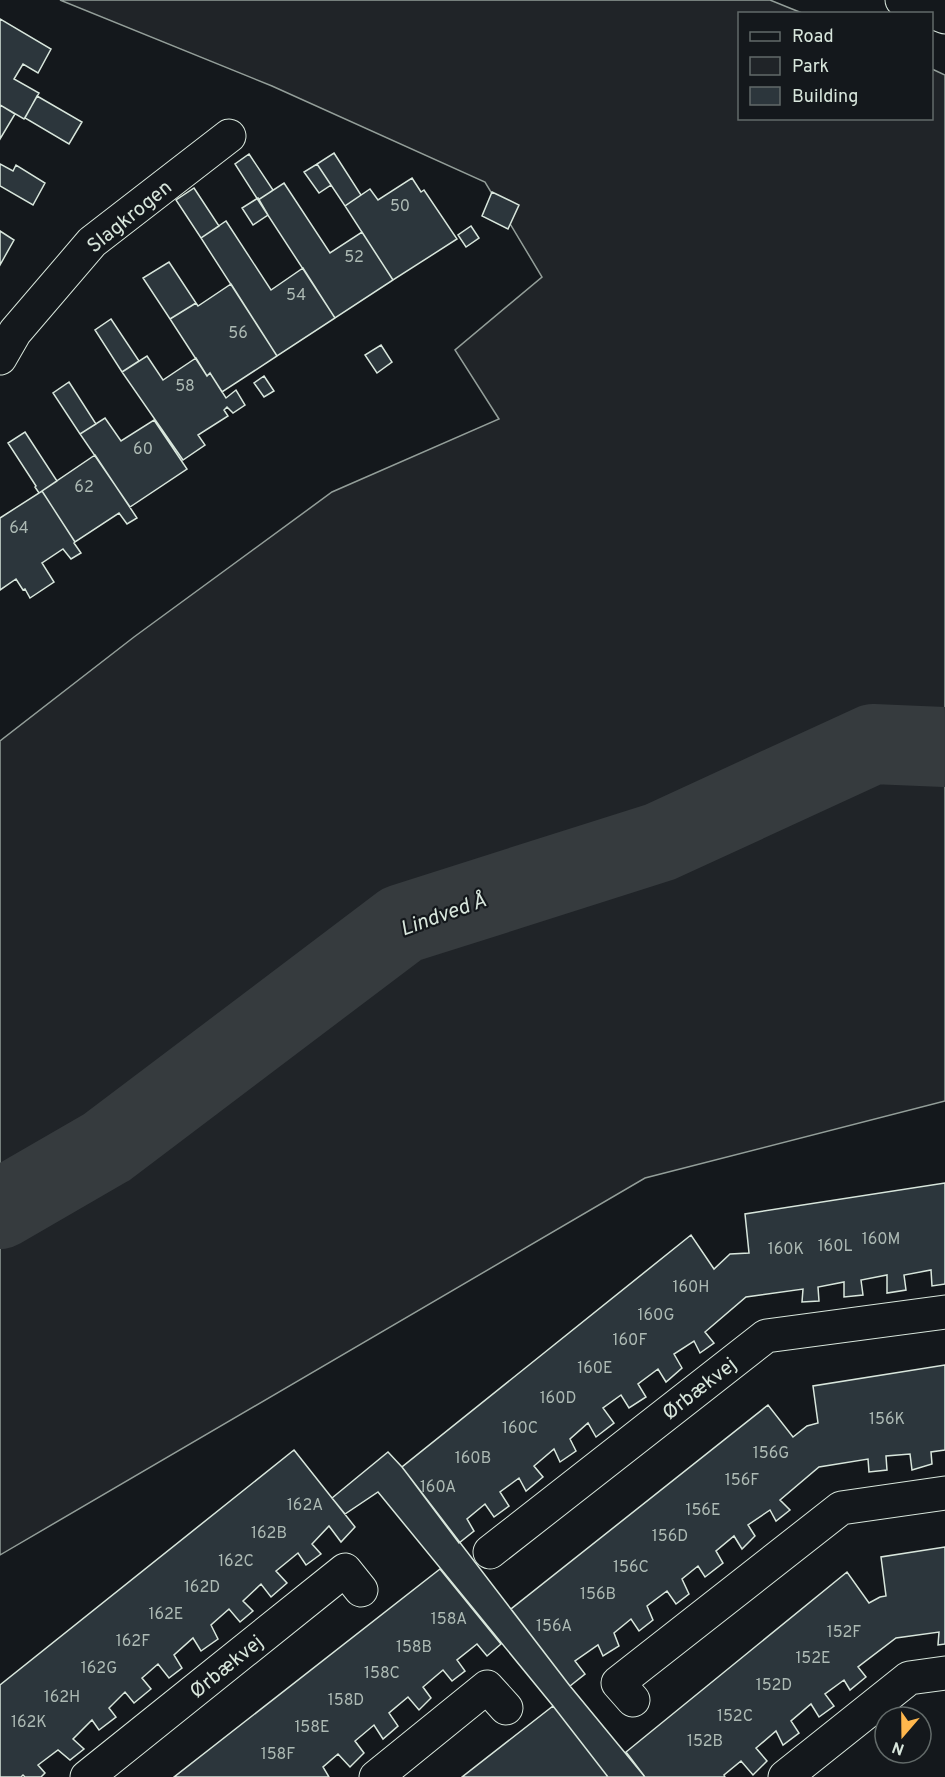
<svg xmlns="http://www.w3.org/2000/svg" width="945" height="1777" font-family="Overpass,sans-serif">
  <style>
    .green { fill: #202428; stroke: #939e99; stroke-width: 1.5 }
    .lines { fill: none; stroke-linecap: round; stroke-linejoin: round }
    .river { stroke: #363b3e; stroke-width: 80 }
    .building { fill: #2c363c; stroke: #d8e6dc; stroke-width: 1.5 }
    .street-casing { stroke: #d8e6dc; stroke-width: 35 }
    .secondary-casing { stroke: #d8e6dc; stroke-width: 35 }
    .street { stroke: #14181c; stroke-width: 33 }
    .secondary { stroke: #14181c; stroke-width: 33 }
    .labels { text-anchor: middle; stroke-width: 4.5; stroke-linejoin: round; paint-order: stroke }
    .number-label { font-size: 16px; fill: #adbab4 }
    .street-label { font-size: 20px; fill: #d8e6dc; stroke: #14181c }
    .water-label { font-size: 21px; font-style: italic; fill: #d8e6dc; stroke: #14181c }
  </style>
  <rect width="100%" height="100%" fill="#14181c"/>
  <path class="green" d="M60,0h710l32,13 -62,1v104h192v-49l13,6v1026l-300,77 -645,377v-814l134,-104 198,-145 167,-73 -44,-69 87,-73 -57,-95 -213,-96z"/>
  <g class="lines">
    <path class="river" d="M0,1209l107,-62 295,-223 258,-82 213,-98 72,3"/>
  </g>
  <path class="building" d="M0,19l51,30 -13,24 -15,-9 -9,15 25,14 -15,26 -24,-14z
    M37,96l45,26 -13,22 -44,-26z
    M0,105l15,9 -15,25z
    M334,153l27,42 -16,11 -28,-42z
    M249,154l24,36 -15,10 -23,-36z
    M0,164l13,7 3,-6 29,18 -12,22 -33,-19z
    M317,164l14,21 -12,8 -15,-21z
    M412,178l9,14 3,-2 33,49 -64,41 -48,-74 25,-17 8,11z
    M284,183l46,70 32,-21 31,48 -58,38 -77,-118z
    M194,188l25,38 -18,12 -25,-38z
    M492,192l27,13 -11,24 -26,-13z
    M258,198l10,17 -15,10 -11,-17z
    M226,221l45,69 32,-22 32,50 -58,38 -76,-118z
    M471,226l8,12 -13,9 -8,-12z
    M0,231l14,9 -14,25z
    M169,262l27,41 -26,16 -27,-41z
    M231,284l46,72 -55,36 -12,-19 -3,3 -37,-57 26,-16 2,3z
    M111,319l28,42 -17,11 -27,-42z
    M381,345l11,17 -15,11 -12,-18z
    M147,356l16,24 33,-22 11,18 3,-3 16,25 10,-8 9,15 -12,8 -6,-6 -3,3 4,6 -30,19 7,10 -22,15 -61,-88z
    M264,376l10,15 -10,6 -10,-14z
    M69,382l27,42 -16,10 -27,-41z
    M105,418l16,23 33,-21 33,49 -57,38 -50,-73z
    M25,432l32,49 -18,12 -4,-6 1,-1 -28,-43z
    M95,455l42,63 -10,6 -8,-11 -44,29 -33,-51z
    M42,491l33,51 -1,1 7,10 -10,6 -8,-10 -21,14 12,19 -24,16 -5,-9 -2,1 -7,-11 -16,11v-72z
    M945,1183v101l-13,2 -1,-16 -27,5 2,15 -19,3v-18l-26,5 2,15 -19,2v-15l-26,5 1,14 -17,1 1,-13 -57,8 -41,35 9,11 -14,10 -6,-12 -20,13 8,14 -16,14 -8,-13 -20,15 8,13 -17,11 -8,-13 -18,13 11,15 -18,14 -8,-14 -18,16 6,12 -16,11 -6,-13 -20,17 9,11 -17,14 -7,-13 -19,14 9,14 -15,11 -9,-13 -18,15 7,12 -15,12 -57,-76 289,-232 23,34 16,-15 19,-1 -4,-39z
    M945,1365v85l-14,2 1,12 -20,6 -2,-16 -24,2 1,14 -18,2 -1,-13 -49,8 -39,33 10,10 -14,11 -6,-11 -22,15 7,11 -13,13 -8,-13 -18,15 7,12 -18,14 -7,-11 -16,13 7,15 -13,10 -9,-13 -20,15 6,14 -14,11 -8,-12 -17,14 5,13 -16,10 -5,-11 -23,16 10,13 -15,12 -59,-77 257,-204 25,32 14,-11 11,-3 -5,-37z
    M294,1450l61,77 -14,15 -12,-16 -17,18 9,10 -15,11 -8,-12 -22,18 11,12 -16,14 -10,-13 -18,17 10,10 -13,11 -11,-13 -18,16 7,14 -17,12 -8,-13 -19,17 8,13 -13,10 -11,-14 -16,14 9,11 -17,14 -9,-11 -16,16 7,9 -17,13 -7,-10 -19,19 11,10 -14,11 -12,-10 -20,15 7,8 -4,4h-16l-2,-2 -2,2h-21v-92z
    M388,1452l14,15 168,219 75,91h-37l-55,-71 -175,-214 -33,22 -13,-16z
    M945,1547v97l-7,1 1,-13 -43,6 -38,29 8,10 -16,13 -6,-10 -19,14 9,12 -15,11 -8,-13 -20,17 8,12 -16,12 -7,-14 -20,17 11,13 -14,14 -12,-14 -17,14 1,2h-80l-19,-25 221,-180 22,31 11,-6 6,-1 -5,-39z
    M440,1569l61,75 -14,12 -10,-12 -20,16 8,11 -13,10 -9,-11 -20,17 8,11 -12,12 -11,-13 -19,16 9,13 -15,13 -9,-14 -19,16 9,12 -14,14 -12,-13 -15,13 6,10h-155z
    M553,1706l55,71h-146z"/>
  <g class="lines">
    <g class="street-casing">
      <path id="street" d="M0,358l15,-26 77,-90 137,-106
        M490,1552l276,-216 179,-24
        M633,1700l-15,-17 223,-175 104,-15
        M87,1777l258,-207 16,20
        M376,1777l111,-90 19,21
        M785,1777l124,-99 36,-5"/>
    </g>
    <g class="secondary-casing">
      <path id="secondary" d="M902,0l43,17"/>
    </g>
    <use href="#street" class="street"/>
    <use href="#secondary" class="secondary"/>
  </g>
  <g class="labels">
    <g class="number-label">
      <text x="400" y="211">50</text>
      <text x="354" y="262">52</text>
      <text x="296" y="300">54</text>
      <text x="238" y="338">56</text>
      <text x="185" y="391">58</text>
      <text x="143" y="454">60</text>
      <text x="84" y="492">62</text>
      <text x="19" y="533">64</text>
      <text x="881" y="1244">160M</text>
      <text x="835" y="1251">160L</text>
      <text x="786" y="1254">160K</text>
      <text x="691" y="1292">160H</text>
      <text x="656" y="1320">160G</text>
      <text x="630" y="1345">160F</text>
      <text x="595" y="1373">160E</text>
      <text x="558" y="1403">160D</text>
      <text x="887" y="1424">156K</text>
      <text x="520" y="1433">160C</text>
      <text x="771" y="1458">156G</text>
      <text x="473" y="1463">160B</text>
      <text x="742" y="1485">156F</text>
      <text x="438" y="1492">160A</text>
      <text x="305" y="1510">162A</text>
      <text x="703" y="1515">156E</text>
      <text x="269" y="1538">162B</text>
      <text x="670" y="1541">156D</text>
      <text x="236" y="1566">162C</text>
      <text x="631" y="1572">156C</text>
      <text x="202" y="1592">162D</text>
      <text x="598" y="1599">156B</text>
      <text x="166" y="1619">162E</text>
      <text x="449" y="1624">158A</text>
      <text x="554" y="1631">156A</text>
      <text x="844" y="1637">152F</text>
      <text x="133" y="1646">162F</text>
      <text x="414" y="1652">158B</text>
      <text x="813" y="1663">152E</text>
      <text x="99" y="1673">162G</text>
      <text x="382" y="1678">158C</text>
      <text x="774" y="1690">152D</text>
      <text x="62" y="1702">162H</text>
      <text x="346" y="1705">158D</text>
      <text x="735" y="1721">152C</text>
      <text x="29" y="1727">162K</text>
      <text x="312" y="1732">158E</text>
      <text x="705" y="1746">152B</text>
      <text x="278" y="1759">158F</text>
    </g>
    <g class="street-label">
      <text transform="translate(129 216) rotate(-39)" y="7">Slagkrogen</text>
      <text transform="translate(699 1388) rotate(-38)" y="7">Ørbækvej</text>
      <text transform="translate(226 1666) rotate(-39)" y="7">Ørbækvej</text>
    </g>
    <g class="water-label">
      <text transform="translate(443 914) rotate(-20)" y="7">Lindved Å</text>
    </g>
  </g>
  <rect x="738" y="12" width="195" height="108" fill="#14181c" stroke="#626a69" stroke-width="1.5"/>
  <rect x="750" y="32" width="30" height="9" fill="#14181c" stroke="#626a69" stroke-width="1.5"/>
  <text x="792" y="42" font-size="18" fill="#d8e6dc">Road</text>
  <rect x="750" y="57" width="30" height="18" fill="#202428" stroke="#626a69" stroke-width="1.5"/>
  <text x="792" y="72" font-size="18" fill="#d8e6dc">Park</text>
  <rect x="750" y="87" width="30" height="18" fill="#2c363c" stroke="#626a69" stroke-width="1.5"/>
  <text x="792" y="102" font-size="18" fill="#d8e6dc">Building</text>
  <g transform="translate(903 1735) rotate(200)"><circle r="28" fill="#14181c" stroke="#626a69" stroke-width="1.5"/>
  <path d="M0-4.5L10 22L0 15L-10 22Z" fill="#ffb74d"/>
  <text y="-9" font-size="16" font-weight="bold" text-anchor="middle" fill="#d8e6dc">N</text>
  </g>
</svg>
